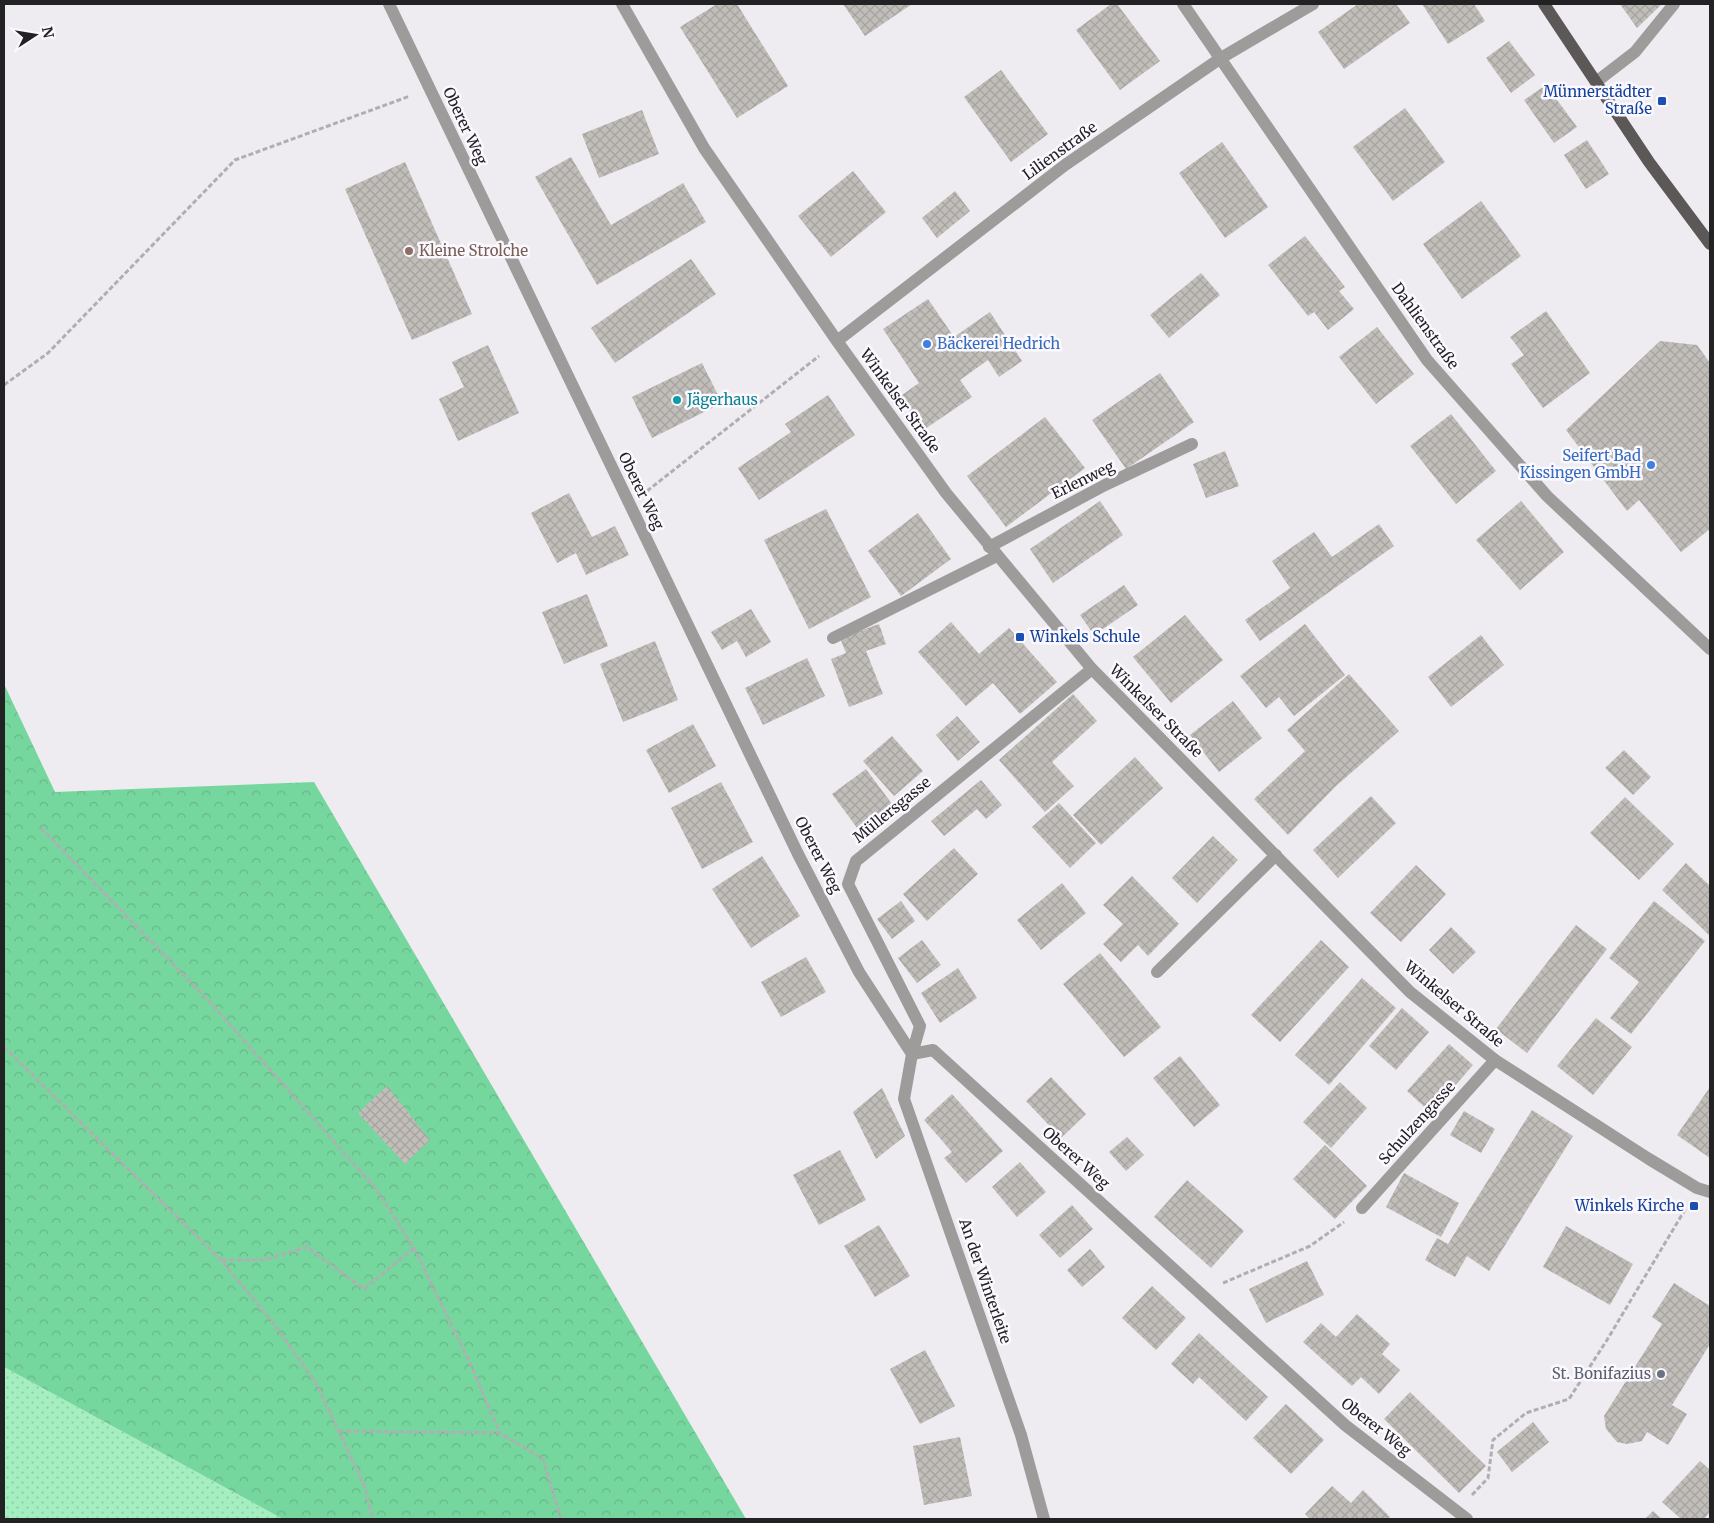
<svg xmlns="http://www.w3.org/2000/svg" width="1714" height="1523" font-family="Merriweather,serif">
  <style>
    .grass { fill: url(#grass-dots) }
    .forest { fill: url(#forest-crowns) }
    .building { fill: url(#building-cross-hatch) }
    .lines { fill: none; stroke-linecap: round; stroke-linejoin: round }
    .path { stroke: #b0aeb2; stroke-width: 3; stroke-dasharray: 5 2.5; stroke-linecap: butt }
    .lane { stroke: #9e9b9b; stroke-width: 12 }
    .street { stroke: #9e9b9b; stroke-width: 12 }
    .primary { stroke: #5d5858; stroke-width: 12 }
    .transit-dot { fill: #1a4fb4; stroke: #fbf9ff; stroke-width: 2 }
    .education-dot { fill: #8d6e63; stroke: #fbf9ff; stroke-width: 2 }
    .shop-dot { fill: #3f7fe0; stroke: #fbf9ff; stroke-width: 2 }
    .culture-dot { fill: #0f9aa8; stroke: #fbf9ff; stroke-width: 2 }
    .worship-dot { fill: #6b7280; stroke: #fbf9ff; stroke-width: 2 }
    .labels { text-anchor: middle; stroke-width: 5; stroke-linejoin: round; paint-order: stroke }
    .transit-label { font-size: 15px; fill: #164399; stroke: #fbf9ff; text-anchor: end }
    .street-label { font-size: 15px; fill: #222123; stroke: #fbf9ff }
    .education-label { font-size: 15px; fill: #785e54; stroke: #fbf9ff; text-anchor: start }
    .shop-label { font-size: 15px; fill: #366cbe; stroke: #fbf9ff; text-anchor: start }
    .culture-label { font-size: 15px; fill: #0d838f; stroke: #fbf9ff; text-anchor: start }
    .worship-label { font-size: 15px; fill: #5b616d; stroke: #fbf9ff; text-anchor: end }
  </style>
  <defs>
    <pattern id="grass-dots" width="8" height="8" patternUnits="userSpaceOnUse" patternTransform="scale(1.25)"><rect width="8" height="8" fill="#a4eec0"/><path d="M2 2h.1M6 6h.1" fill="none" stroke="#8dcca5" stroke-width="1.8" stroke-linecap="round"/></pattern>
    <pattern id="forest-crowns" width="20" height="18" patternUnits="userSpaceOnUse" patternTransform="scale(1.25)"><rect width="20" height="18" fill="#76d79e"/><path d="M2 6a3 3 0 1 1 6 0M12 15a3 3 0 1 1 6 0" fill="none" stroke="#66b888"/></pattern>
    <pattern id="building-cross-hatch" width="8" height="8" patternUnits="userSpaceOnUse" patternTransform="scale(1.25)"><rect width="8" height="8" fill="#c1bdb9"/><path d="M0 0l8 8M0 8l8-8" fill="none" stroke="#a6a29f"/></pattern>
  </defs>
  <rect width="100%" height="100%" fill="#eeecf1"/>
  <path class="grass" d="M4,1367l279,152h-279z"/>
  <path class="forest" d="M4,684l51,108 259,-10 432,737h-463l-279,-152z"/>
  <path class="building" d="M717,4h20l51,82 -51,32 -57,-91z
    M843,4h69l-47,32z
    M1111,4h6l43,57 -40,29 -44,-60z
    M1358,4h38l14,19 -66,46 -26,-37z
    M1422,4h52l11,17 -37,23z
    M1620,4h40l1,1 -24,23z
    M1509,41l26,34 -24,18 -25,-35z
    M1001,70l47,64 -37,28 -47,-65z
    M1546,85l31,42 -23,16 -30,-43z
    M1405,108l40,54 -52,39 -40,-54z
    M642,110l17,44 -60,24 -17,-44z
    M1587,140l22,34 -23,15 -22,-34z
    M1222,142l46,65 -43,31 -46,-65z
    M571,157l40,68 72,-42 23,39 -109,63 -62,-108z
    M405,162l67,152 -60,26 -67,-151z
    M853,171l33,41 -55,45 -33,-41z
    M955,191l15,20 -33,27 -15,-20z
    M1481,201l40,55 -59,43 -39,-55z
    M1305,236l40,51 -6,4 15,18 -26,21 -14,-18 -6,4 -40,-51z
    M691,259l25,35 -101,69 -24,-35z
    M1201,273l19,22 -51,43 -19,-23z
    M928,299l26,38 36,-25 32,49 -23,16 -11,-17 -28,20 12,17 -50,34 -23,-34 20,-14 -36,-54z
    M1546,311l44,62 -47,35 -32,-44 13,-9 -14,-18z
    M1377,327l37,47 -38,30 -37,-47z
    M1660,341l37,4 13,18v166l-29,23 -42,-52 -12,11 -61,-81z
    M488,345l31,68 -61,28 -19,-42 25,-12 -12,-25z
    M702,363l20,40 -70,35 -20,-41z
    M1160,373l34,49 -68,47 -34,-49z
    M828,395l27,40 -96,65 -21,-32 53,-36 -6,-8z
    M1451,414l45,57 -40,33 -46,-58z
    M1045,417l40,51 -79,59 -39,-51z
    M1225,451l14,35 -33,12 -13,-34z
    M569,493l23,44 23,-11 14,29 -43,20 -10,-22 -19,10 -26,-50z
    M1100,501l23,34 -70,48 -23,-34z
    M1521,501l43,51 -44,38 -44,-50z
    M826,509l45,88 -62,32 -45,-89z
    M918,513l33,46 -50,37 -33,-45z
    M1379,524l15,22 -134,95 -15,-21 45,-32 -18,-27 42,-29 18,25z
    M1124,585l14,20 -44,30 -14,-20z
    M587,594l21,52 -44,18 -22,-52z
    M751,609l20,33 -25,15 -9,-16 -15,9 -11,-18z
    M1185,615l38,45 -52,43 -38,-46z
    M951,622l28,32 30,-26 48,54 -37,32 -27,-31 -27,23 -48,-54z
    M879,624l7,20 -20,7 17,43 -34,13 -18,-48 15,-6 -6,-15z
    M1305,624l40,51 -51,41 -15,-19 -13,11 -26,-32z
    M1481,635l23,30 -53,42 -23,-30z
    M655,641l23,59 -55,22 -23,-58z
    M807,658l18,38 -62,29 -18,-37z
    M1349,674l50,57 -63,55 -48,49 -34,-36 51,-48 -18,-21z
    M1073,694l24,27 -45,41 22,24 -29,26 -46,-52z
    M1233,701l29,37 -43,34 -29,-37z
    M957,716l23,26 -22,19 -22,-26z
    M693,724l23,42 -47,27 -23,-43z
    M892,736l31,35 -29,25 -31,-35z
    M1624,750l27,27 -18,18 -28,-27z
    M1135,757l28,31 -62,57 -28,-30z
    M866,769l26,35 -34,25 -26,-35z
    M981,780l21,25 -16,14 -9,-10 -33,27 -13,-15z
    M721,782l32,60 -51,27 -31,-61z
    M1371,796l25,27 -58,55 -25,-28z
    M1625,797l49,47 -35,36 -49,-47z
    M1059,803l37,40 -26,25 -38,-41z
    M1213,836l25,24 -41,43 -25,-25z
    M954,848l24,26 -51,47 -24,-27z
    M762,856l38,60 -49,32 -39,-59z
    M1686,863l24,23v50l-48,-46z
    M1416,865l30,29 -45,48 -31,-29z
    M1132,876l47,48 -31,32 -10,-11 -17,17 -18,-18 20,-20 -20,-19z
    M1062,883l24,30 -45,37 -24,-30z
    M901,901l14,20 -23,18 -15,-20z
    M1654,901l51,40 -74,93 -21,-16 29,-36 -30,-24z
    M1576,925l31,24 -80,104 -31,-24z
    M1451,927l25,25 -23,22 -24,-24z
    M922,940l19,25 -24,18 -19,-25z
    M1321,940l28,27 -69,75 -29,-27z
    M1100,953l61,74 -37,30 -61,-73z
    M806,957l20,35 -45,25 -20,-35z
    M958,968l19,30 -37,25 -19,-30z
    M1362,978l34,30 -67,77 -34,-30z
    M1402,1008l27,24 -33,38 -27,-24z
    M1596,1018l36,29 -39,48 -36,-29z
    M1449,1044l24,21 -42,48 -24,-22z
    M1180,1056l40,49 -26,22 -41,-49z
    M1051,1077l35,37 -25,24 -35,-37z
    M1340,1082l27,26 -36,40 -28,-26z
    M387,1086l43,54 -25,24 -47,-51z
    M1710,1087v71l-33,-23z
    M882,1088l23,48 -29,23 -23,-47z
    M952,1094l51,57 -37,32 -22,-25 8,-6 -28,-32z
    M1532,1110l41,26 -84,135 -22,-15 -12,21 -30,-17 12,-22 11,6z
    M1464,1111l31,18 -14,24 -31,-18z
    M1127,1137l17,18 -18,16 -17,-19z
    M1325,1145l42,41 -32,33 -42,-40z
    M840,1150l26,50 -47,25 -26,-50z
    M1020,1162l26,30 -29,25 -25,-30z
    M1404,1173l55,30 -18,34 -55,-30z
    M1187,1180l57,51 -33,37 -57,-51z
    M1072,1205l21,24 -33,29 -21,-23z
    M879,1225l31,51 -35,21 -31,-51z
    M1566,1226l67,38 -23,41 -67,-38z
    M1090,1249l15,18 -23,20 -15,-17z
    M1307,1261l17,34 -58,28 -17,-34z
    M1674,1283l36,23v38l-38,61 15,9 -19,31 -21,-13 -5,9 -15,3 -10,-2 -11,-13 -2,-13 58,-92 -10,-7z
    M1152,1286l34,32 -30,32 -34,-32z
    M1357,1314l33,30 -8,10 18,16 -21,24 -18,-17 -9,9 -49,-44 18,-19 15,14z
    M1199,1333l69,64 -22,24 -47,-44 -6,7 -22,-20z
    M925,1350l30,56 -35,18 -30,-55z
    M1410,1392l76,74 -27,27 -75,-74z
    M1286,1404l38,36 -33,34 -38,-36z
    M1533,1422l16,20 -37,30 -15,-20z
    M960,1437l12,59 -48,9 -11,-59z
    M1700,1461l10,9v42l-6,7h-23l-19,-17z
    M1332,1486l19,17 12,-13 27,27 -2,2h-78l-5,-5z
    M1653,1511l9,8h-17z"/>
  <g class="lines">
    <path class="path" d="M4,385l44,-32 187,-193 175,-64
      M647,491l172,-135
      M41,828l168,173 168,189 37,58 56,115 30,70
      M4,1047l217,213 53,64 42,59 48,102 9,34
      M222,1260h42l43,-13 57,42 50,-41
      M1223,1283l87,-37 34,-24
      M339,1431l161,2 43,26 18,60
      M1472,1495l16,-17 5,-38 33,-27 43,-14 38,-59 79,-132"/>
    <path class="lane" d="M989,547l116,-62 87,-41
      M1157,972l119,-117
      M1362,1208l133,-148"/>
    <path class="street" d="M389,4l409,850 61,118 53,82 21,-4 412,375 122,94
      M622,4l82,144 133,193 109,152 146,176 318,323 85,68 154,99 48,29 13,4
      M1183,4l244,356 120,136 163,153
      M1596,82l39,-30 39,-48
      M837,341l228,-176 156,-107 92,-54
      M833,638l164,-82
      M1044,1519l-23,-84 -117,-336 8,-45 8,-28 -72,-142 8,-23 236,-192"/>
    <path class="primary" d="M1544,4l105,158 61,82"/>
  </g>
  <g class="transit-dot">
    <rect x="1657" y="96" width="10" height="10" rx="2.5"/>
    <rect x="1015" y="632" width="10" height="10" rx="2.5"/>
    <rect x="1689" y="1201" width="10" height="10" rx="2.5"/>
  </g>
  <circle class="education-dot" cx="409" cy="251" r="5"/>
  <g class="shop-dot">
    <circle cx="927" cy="344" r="5"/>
    <circle cx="1651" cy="465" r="5"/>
  </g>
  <circle class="culture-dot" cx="677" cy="400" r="5"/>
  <circle class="worship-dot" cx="1661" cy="1374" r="5"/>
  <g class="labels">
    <g class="transit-label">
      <text x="1652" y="97">Münnerstädter<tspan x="1652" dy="17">Straße</tspan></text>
      <text x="1030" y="642" text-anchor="start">Winkels Schule</text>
      <text x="1684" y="1211">Winkels Kirche</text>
    </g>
    <g class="street-label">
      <text transform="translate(465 126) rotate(65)" y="5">Oberer Weg</text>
      <text transform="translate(1060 151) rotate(-36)" y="5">Lilienstraße</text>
      <text transform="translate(1425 326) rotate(54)" y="5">Dahlienstraße</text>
      <text transform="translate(900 401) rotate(54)" y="5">Winkelser Straße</text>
      <text transform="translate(1083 480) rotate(-26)" y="5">Erlenweg</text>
      <text transform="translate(641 491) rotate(64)" y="5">Oberer Weg</text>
      <text transform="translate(1156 711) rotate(45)" y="5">Winkelser Straße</text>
      <text transform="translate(892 810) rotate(-39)" y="5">Müllersgasse</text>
      <text transform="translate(818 855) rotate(63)" y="5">Oberer Weg</text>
      <text transform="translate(1454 1004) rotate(40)" y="5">Winkelser Straße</text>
      <text transform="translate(1417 1123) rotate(-48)" y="5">Schulzengasse</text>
      <text transform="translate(1076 1158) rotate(42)" y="5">Oberer Weg</text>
      <text transform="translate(985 1281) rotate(71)" y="5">An der Winterleite</text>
      <text transform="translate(1376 1427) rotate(38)" y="5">Oberer Weg</text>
    </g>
    <g class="education-label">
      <text x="419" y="256">Kleine Strolche</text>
    </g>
    <g class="shop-label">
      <text x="937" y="349">Bäckerei Hedrich</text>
      <text x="1641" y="461" text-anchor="end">Seifert Bad<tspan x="1641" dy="17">Kissingen GmbH</tspan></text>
    </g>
    <g class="culture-label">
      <text x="687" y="405">Jägerhaus</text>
    </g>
    <g class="worship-label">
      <text x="1651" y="1379">St. Bonifazius</text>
    </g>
  </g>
  <rect width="1714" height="1523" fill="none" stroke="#222123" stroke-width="10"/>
  <g transform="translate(35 35) rotate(78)" stroke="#fbf9ff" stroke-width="4" paint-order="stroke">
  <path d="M0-4L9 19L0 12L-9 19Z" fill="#222123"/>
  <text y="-8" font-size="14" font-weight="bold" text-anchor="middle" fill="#222123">N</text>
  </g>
</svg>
